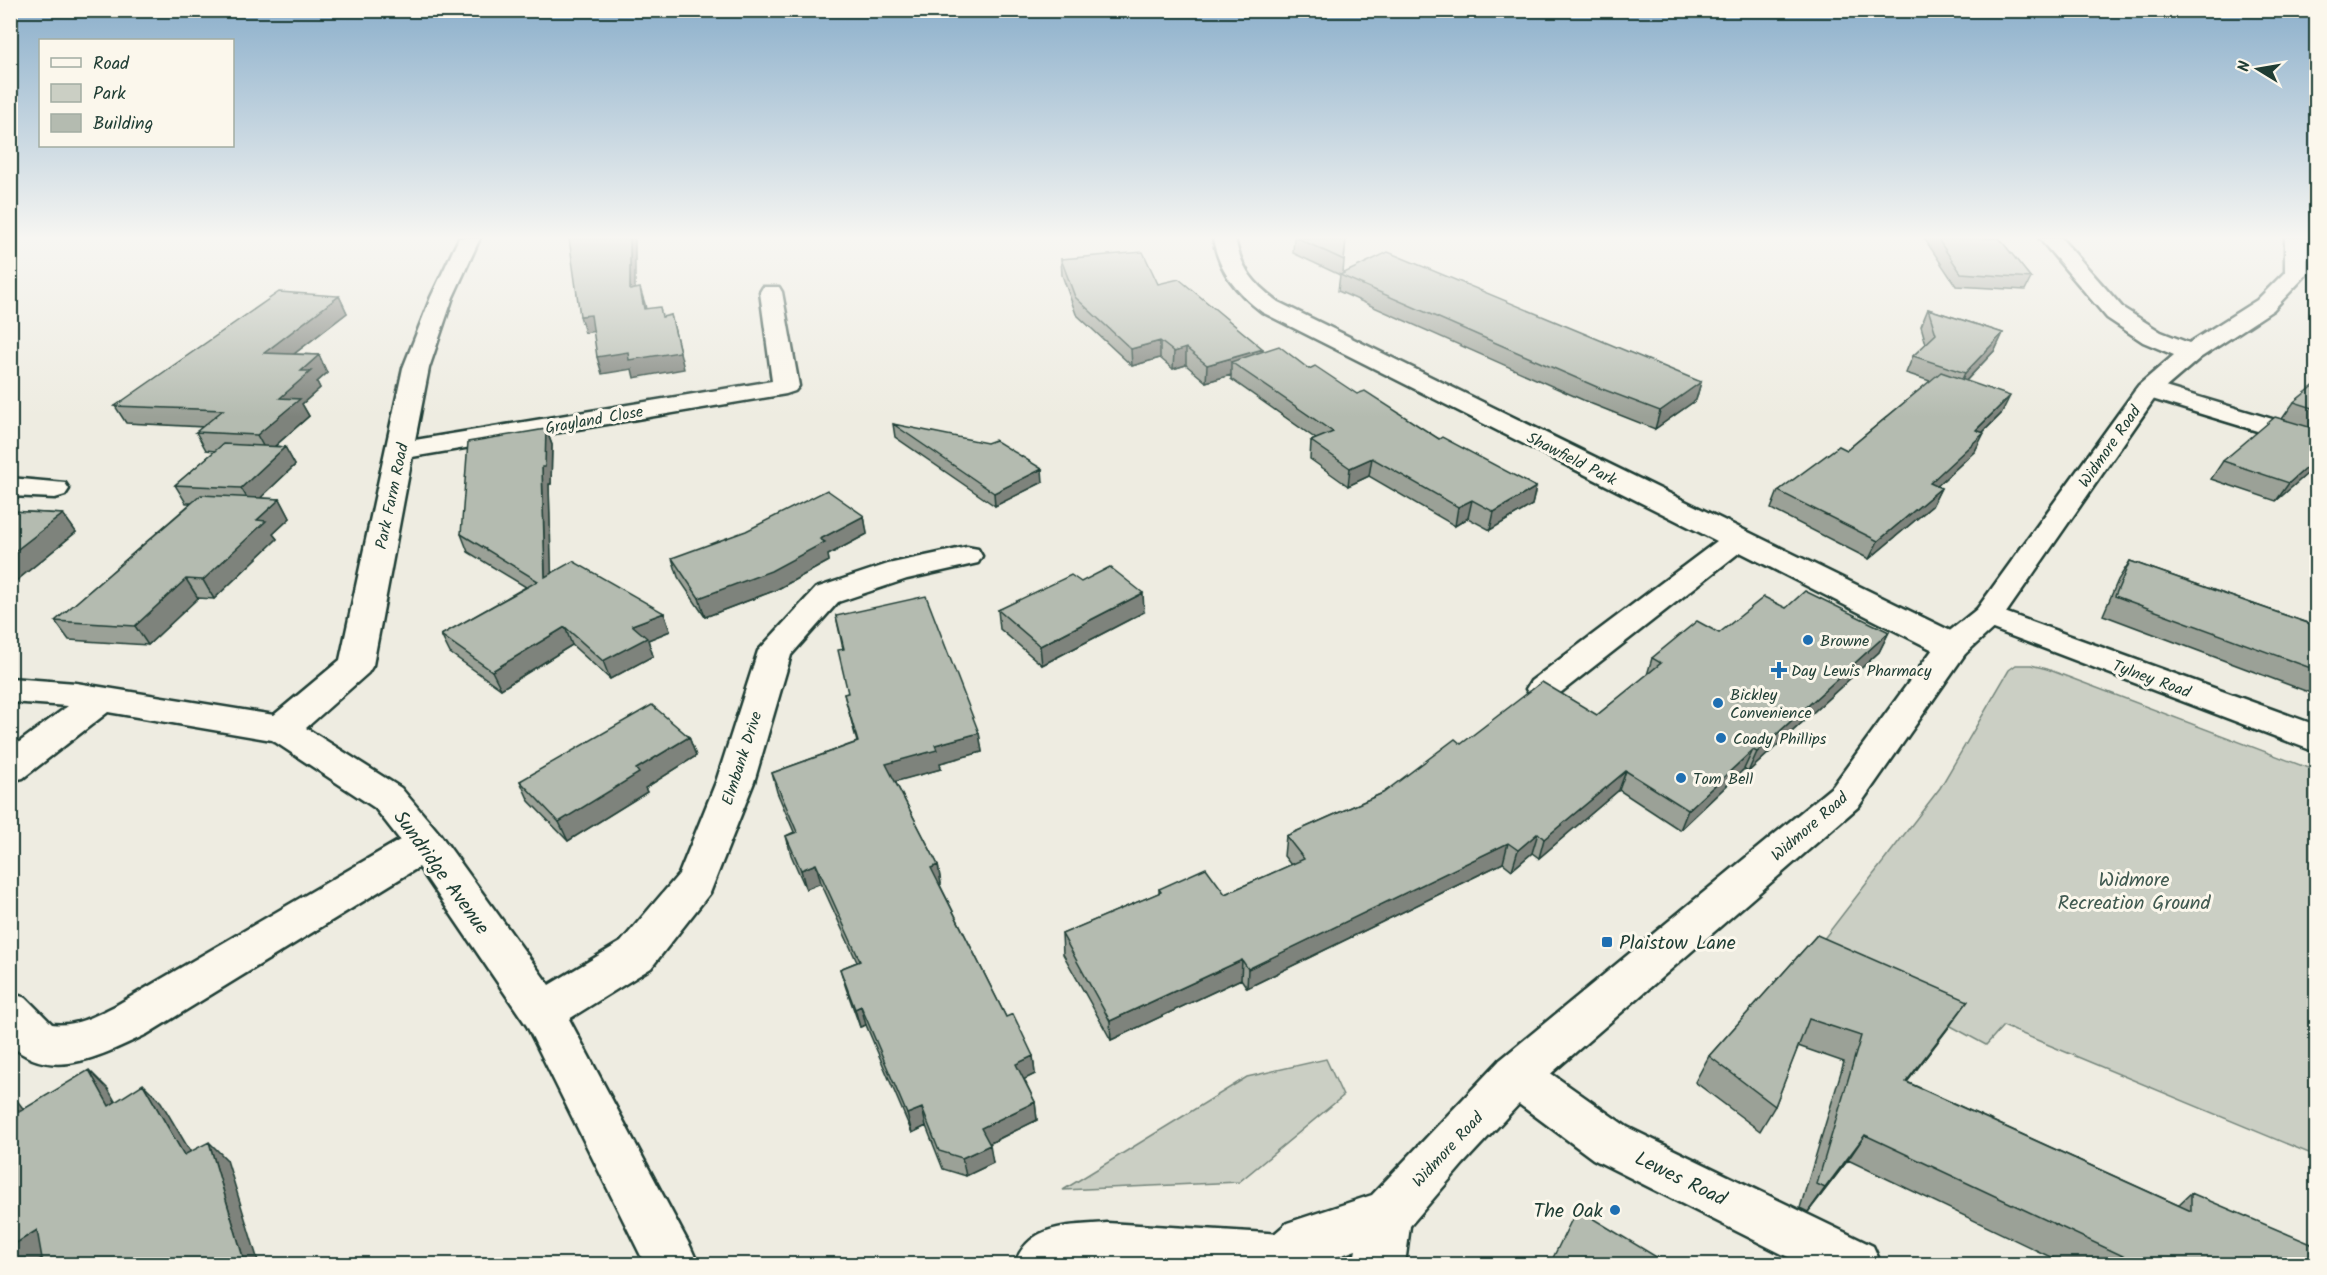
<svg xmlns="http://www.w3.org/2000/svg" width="2327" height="1275" font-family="Kalam,sans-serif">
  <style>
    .green { fill: #cbcfc4; stroke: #75867c; stroke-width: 1.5 }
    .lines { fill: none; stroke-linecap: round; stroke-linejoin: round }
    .minor-casing { stroke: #1f3d34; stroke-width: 5 }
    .major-casing { stroke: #1f3d34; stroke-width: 5 }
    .minor { fill: #fbf7ec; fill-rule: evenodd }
    .major { fill: #fbf7ec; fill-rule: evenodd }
    .wall { fill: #9ba197; stroke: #1f3d34; stroke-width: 1.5 }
    .shaded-wall { fill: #7e837b; stroke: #1f3d34; stroke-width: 1.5 }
    .building { fill: #b4bbb0; stroke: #1f3d34; stroke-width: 1.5 }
    .poi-dot { fill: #1f6fb2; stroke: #fbf7ec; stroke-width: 2 }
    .labels { text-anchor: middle; stroke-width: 6; stroke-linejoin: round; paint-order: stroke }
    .street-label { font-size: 16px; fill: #1f3d34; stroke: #fbf7ec }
    .poi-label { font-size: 16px; fill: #1f3d34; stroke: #fbf7ec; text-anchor: start }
    .near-street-label { font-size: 20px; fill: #1f3d34; stroke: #fbf7ec }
    .near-park-label { font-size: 20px; fill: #415a51; stroke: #fbf7ec }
    .near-poi-label { font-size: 20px; fill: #1f3d34; stroke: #fbf7ec; text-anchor: start }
  </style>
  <rect width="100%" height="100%" fill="#eeece1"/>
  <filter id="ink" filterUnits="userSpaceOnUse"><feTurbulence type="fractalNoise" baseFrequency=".0167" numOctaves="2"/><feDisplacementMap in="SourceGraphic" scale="12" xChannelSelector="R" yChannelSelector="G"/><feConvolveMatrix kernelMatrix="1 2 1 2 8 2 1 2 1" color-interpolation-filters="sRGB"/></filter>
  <g filter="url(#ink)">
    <path class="green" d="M2016,665h15l16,4 269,102v385l-313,-130 -17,19 -37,-20 -152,-68 26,-17 117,-152 69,-118z
      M1326,1059l17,37 -104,86 -176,8 184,-113z"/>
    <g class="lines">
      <g class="minor-casing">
        <path id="minor" d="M459,238h21l-27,59 -24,71 -14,72 357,-59 -12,-89 3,-5h16l3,5 17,94 -4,5 -9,3 -374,63 -39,208 -5,8 -62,55 95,60 38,45 110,152 72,-43 58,-68 37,-92 42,-131 58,-63 72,-24 79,-17 11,2 4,7 -4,7 -71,16 -69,23 -47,53 -37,127 -44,111 -59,75 -82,51 121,227 8,18h-53l-118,-238 -108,-159 -272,167c-43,20 -96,50 -137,10v-51l16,5 26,26c23,3 43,-8 63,-18l285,-166 -25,-32 -103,-68 -164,-28 -85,66 -13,3v-32l58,-43 -58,-4v-24l66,5 198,32 66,-55 63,-292 28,-71z
          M1213,238h22c6,31 19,46 43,64l687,336 5,8 -5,8 -12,3 -12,-3 -201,-102 -185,145 -12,4 -12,-4 -5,-8 5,-8 186,-140 -455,-229c-26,-20 -43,-40 -49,-74z
          M2148,382l168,50v17l-177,-54 -4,-5 4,-5z
          M10,478l55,5 4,6 -4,6 -10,3 -45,-2z
          M1988,606l328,119v27l-339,-129 -5,-7 5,-7z
          M1516,1054l16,6 95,67 246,119 8,18h-79l-209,-105 -93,-69 -7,-15 7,-15z
          M1107,1223l174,11 18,8 8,18 -2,4h-290c14,-41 55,-38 92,-41z"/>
      </g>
      <g class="major-casing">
        <path id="major" d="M2039,238h22l62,70 38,24 28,11 68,-43 28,-28v-34h22v36l-34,36 -73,48 -43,37 -158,228 -34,31 -106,152 -327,284 -69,74 -53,62 -5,38h-52l3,-14 -39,14h-65l8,-18 27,-23 85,-28 128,-135 333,-274 108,-148 36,-29 162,-224 35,-30 -31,-13 -36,-24z"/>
      </g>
      <use href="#minor" class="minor"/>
      <use href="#major" class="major"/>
    </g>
    <path class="wall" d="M1294,238h52l-3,35 358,109 -5,18 -41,29 -63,-25 -254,-113 2,-16 -47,-22z
      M1924,238h75l32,40 -6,12 -69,-4z
      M1061,259l97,25 104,67 47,18 130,70 97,48 -4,18 -42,25 -22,-12 -13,8 -86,-50 -21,10 -38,-27 1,-18 5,-2 -85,-60v-4l-25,7 -20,-17 -13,4 -13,-11 -28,8 -56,-52 -14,-39z
      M339,296l8,17 -53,41 25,1 8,18 -10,9 3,6 -18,16 7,12 -34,30 10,1 10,18 -35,33 20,1 10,19 -17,16 4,5 -63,60 -16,-1 -50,47 -79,-5 -14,-19 136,-118h-5l-11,-18 40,-34 -9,-1 -10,-18 7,-5 -77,-4 -11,-17z
      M1928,309l75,24 -8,17 -29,31 35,33 -18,18 -8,19 -38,35 4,2 -9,18 -63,53 -98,-50 7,-18 69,-41 83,-69 -24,-8 7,-17 13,-12 -5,-18z
      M2316,384v82l-40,35 -65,-22 12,-18 59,-42 12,-17z
      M893,424l150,58 -48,24 -100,-69z
      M546,429l6,16 -1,39h-2l2,89 113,40 6,18 -22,9 5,16 -43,23 -38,-34 -71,44 -51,-36 -9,-18 85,-48 -58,-35 -7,-18z
      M10,511l53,3 13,18 -60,49h-6z
      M864,516l3,18 -39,21 1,6 -53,29 -71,27 -27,-40 -6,-19z
      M2130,561l186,65v69l-213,-80 15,-35z
      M1081,582l63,30 -102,53 -42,-36 -2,-19z
      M1786,608l103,24 -10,20 -131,120 -4,-3 -64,61 -61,-40 -80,68 -7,-5 -20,17 -9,-7 -256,125 -6,-9 -130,61 -48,-86 -1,-20 97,-41v-4l66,5 66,-29 -7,-9 2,-20 97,-43 78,-49 136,-29 50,-40 5,-17z
      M836,616l143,117 3,19 -42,11 1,6 -46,12 43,84 3,19 -1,1 66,132 27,39 2,18 -11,5 11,23 2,18 -48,24 4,19 -27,13 -23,-7 -17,-43 -14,7 -46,-108 -6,2 -14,-39 -6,-19 17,-7 -36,-79 -15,6 -15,-34 -5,-19 8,-4 -17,-40 -5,-19 85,-31 -13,-48 4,-1 -5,-44z
      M689,737l7,19 -51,32 2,4 -79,49 -39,-40 -9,-20z
      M1817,935l132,92 -42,55 271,123 13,-12 125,71h-251l-217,-104 -40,52 -8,-4 44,-146 -46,-16 -23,60 -15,25 -65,-49 14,-26z"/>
    <path class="shaded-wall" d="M630,238h5v68l-5,-16z
      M640,288l5,16 4,22 -5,-17z
      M339,296l8,17 -74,57 -9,-17z
      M591,315l5,16 -11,2 -5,-17z
      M671,315l13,54 -50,9 -2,-9 -30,5 -5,-17z
      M2003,333l-8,17 -38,40 8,-17z
      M1160,341v17l-28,8 -1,-17z
      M1186,348v17l-13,4 1,-17z
      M1263,349l-1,17 -31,-4v13l-25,7 1,-17z
      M319,355l8,18 -10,9 3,6 -18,16 7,12 -42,37 -10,-18 23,-37 21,-27z
      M1701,382l-5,18 -41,29 5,-18z
      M2010,396l-9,18 -29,29 12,-10 -9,18 -54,50 9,-18 46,-53z
      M546,429l6,16 -1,39h-2l3,111 -7,-18 -3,-110z
      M285,447l10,18 -43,41 -11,-18z
      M1372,458l-3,18 -21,10 2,-18z
      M2316,459v7l-40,35 13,-18z
      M1042,469l1,13 -48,24 -1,-13z
      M1536,487l-4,18 -42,25 4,-18z
      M1941,488l-9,18 -63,53 9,-18z
      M280,499l10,19 -17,16 4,5 -63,60 -11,-19 54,-60z
      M1472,500l-4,18 -13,8 3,-19z
      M63,514l13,18 -60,49 -6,-7v-19z
      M864,516l3,18 -39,21 1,6 -53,29 -71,27 -6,-19 121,-59z
      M186,579l12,19 -50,47 -13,-19z
      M1143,593l1,19 -102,53 -2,-19z
      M664,613l6,18 -22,9 5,16 -43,23 -7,-18 29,-36z
      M565,627l7,18 -71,44 -9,-18z
      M1889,632l-10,20 -131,120 9,-20z
      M979,733l3,19 -42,11 1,6 -51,14 -4,-19 49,-19z
      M689,737l7,19 -51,32 2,4 -79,49 -9,-19 77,-53z
      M1753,750l-9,19 -64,61 8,-20z
      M1626,771l-7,19 -80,68 5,-19z
      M1538,833l-6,20 -20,17 6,-20z
      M1508,843l-5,20 -256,125 1,-19z
      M816,864l5,19 -15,6 -5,-19z
      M938,865l3,19 -6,3 -4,-19z
      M1242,960l-1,19 -130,61 -1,-19z
      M1968,1001l-19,26 -61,80 18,-25z
      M861,1006l5,19 -6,2 -5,-18z
      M1033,1056l2,18 -16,8 -3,-18z
      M89,1070l19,19 20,35 -19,-18z
      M143,1084l18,18 42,71 -19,-18z
      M10,1091l30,40 -21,-19 -9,-12z
      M1035,1102l2,18 -53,26 -3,-18z
      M922,1108l4,18 -14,7 -5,-19z
      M1865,1135l-17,25 -40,52 17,-24z
      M209,1142l18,18 32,104h-14z
      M990,1145l3,18 -27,13 -4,-18z
      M37,1230l22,17 -26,17h-9l-14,-10v-7z"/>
    <path class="building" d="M569,238h61v52l10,-2 4,21 16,-2 2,10 9,-2 9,37 -51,8 -1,-8 -31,5 -6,-42 -11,1z
      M1297,238h49l-2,22z
      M1937,238h62l32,40 -70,-5z
      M1143,252l15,32 21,-5 84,70 -56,16 -21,-17 -12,4 -14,-11 -29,8 -56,-52 -14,-38z
      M1388,252l313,130 -41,29 -63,-24 -257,-112z
      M279,292l60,4 -75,57 55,2 -18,16h10l-31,27 20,1 -43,36 -61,-3 27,-22 -108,-4z
      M1928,309l75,24 -38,40 -52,-17 23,-22z
      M1279,346l30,23 6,-3 42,28 8,-3 74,48 3,-2 94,50 -42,25 -22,-12 -14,7 -86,-49 -22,10 -39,-27 22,-9 -102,-70z
      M1941,372l69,24 -34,34 8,3 -54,50 11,5 -63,53 -100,-50 61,-45 8,4z
      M2316,384v25l-22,-7z
      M2275,417l41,12v30l-27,24 -66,-22z
      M893,424l94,19 8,-3 47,29 -48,24z
      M546,429l-1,38h-3l3,110 28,-16 91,52 -32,12 15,13 -44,23 -38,-34 -73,44 -51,-36 97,-54 -77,-47 7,-92z
      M223,444l62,3 -44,41 -66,-3z
      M827,490l37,26 -44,23 5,3 -54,29 -72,27 -27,-40 74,-27z
      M201,495l79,4 -23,21 9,1 -63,59 -17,-1 -51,47 -80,-5z
      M10,511l53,3 -53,41z
      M2130,561l186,65v44l-201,-74z
      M1110,567l33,26 -103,53 -42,-36 73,-35 10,7z
      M1805,591l84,41 -132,120 -4,-2 -65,60 -62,-39 -82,68 -6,-6 -20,17 -10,-7 -260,126 -6,-9 -132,61 -48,-87 99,-42 -2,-3 47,-21 19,26 79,-35 -18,-23 97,-43 72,-54 6,5 81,-62 55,33 64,-52 -9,-5 45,-37 22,12 45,-36 22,11z
      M926,596l53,137 -44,12 2,5 -51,14 52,101 -7,3 75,149 7,-3 20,42 -17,8 19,38 -54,26 9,17 -28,13 -23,-7 -17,-43 -15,6 -46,-108 -6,3 -15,-40 20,-8 -44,-97 -15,6 -15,-34 11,-4 -25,-59 86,-31 -14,-48 4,-1 -10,-43 6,-1 -8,-33z
      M652,705l37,32 -53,32 3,4 -80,49 -39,-41z
      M1817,935l151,66 -62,81 285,129v-18l125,53v18h-176l-275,-129 -40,53 -8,-4 44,-148 -52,-17 -34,87 -66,-50z
      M89,1070l20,36 34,-22 41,71 25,-13 36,122h-202l-6,-34 -27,17v-147l9,12z
      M1577,1209l91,55h-118z"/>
  </g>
  <linearGradient id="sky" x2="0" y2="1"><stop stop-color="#8bafcb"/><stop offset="0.57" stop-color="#f7f6f2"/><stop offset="1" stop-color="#f7f6f2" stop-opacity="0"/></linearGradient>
  <rect width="2327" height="417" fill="url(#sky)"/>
  <g class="poi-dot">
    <circle cx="1808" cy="640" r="6"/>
    <path d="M1776 661h6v6h6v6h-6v6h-6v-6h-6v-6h6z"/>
    <circle cx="1718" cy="703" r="6"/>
    <circle cx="1721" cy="738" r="6"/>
    <circle cx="1681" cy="778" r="6"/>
    <rect x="1601" y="936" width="12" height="12" rx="3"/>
    <circle cx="1615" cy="1210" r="6"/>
  </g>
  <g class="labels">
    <g class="street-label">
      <text transform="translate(594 419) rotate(-10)" y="6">Grayland Close</text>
      <text transform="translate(2109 446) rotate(-55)" y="6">Widmore Road</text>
      <text transform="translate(1572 458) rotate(27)" y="6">Shawfield Park</text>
      <text transform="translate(391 496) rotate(-78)" y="6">Park Farm Road</text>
      <text transform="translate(2152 678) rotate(20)" y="6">Tylney Road</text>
      <text transform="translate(741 758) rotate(-72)" y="6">Elmbank Drive</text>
      <text transform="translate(1809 826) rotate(-41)" y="6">Widmore Road</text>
      <text transform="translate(1447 1149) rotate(-47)" y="6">Widmore Road</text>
    </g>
    <g class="poi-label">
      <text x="1820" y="646">Browne</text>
      <text x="1791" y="676">Day Lewis Pharmacy</text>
      <text x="1730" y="700">Bickley<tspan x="1730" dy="18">Convenience</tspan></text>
      <text x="1733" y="744">Coady Phillips</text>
      <text x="1693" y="784">Tom Bell</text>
    </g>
    <g class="near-street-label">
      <text transform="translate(442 872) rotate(54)" y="7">Sundridge Avenue</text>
      <text transform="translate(1681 1178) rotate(26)" y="7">Lewes Road</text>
    </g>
    <g class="near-park-label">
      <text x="2134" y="886">Widmore<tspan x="2134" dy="23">Recreation Ground</tspan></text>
    </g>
    <g class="near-poi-label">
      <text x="1619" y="949">Plaistow Lane</text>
      <text x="1603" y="1217" text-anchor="end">The Oak</text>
    </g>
  </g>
  <rect width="2327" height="1275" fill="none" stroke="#fbf7ec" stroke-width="36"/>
  <rect x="18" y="18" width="2291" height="1239" fill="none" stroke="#1f3d34" stroke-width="2" filter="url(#ink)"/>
  <rect x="39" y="39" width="195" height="108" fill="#fbf7ec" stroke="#a3ada2" stroke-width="1.5"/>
  <rect x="51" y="58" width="30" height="9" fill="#fbf7ec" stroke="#a3ada2" stroke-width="1.5"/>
  <text x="93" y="69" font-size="18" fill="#1f3d34">Road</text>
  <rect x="51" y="84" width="30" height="18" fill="#cbcfc4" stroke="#a3ada2" stroke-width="1.5"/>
  <text x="93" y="99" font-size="18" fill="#1f3d34">Park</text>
  <rect x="51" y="114" width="30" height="18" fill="#b4bbb0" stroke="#a3ada2" stroke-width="1.5"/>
  <text x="93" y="129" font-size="18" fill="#1f3d34">Building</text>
  <g transform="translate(2258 69) rotate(281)" stroke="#fbf7ec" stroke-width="4.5" paint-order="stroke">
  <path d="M0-4.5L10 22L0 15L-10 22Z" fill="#1f3d34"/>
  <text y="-9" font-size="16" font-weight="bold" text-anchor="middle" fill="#1f3d34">N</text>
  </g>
</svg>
